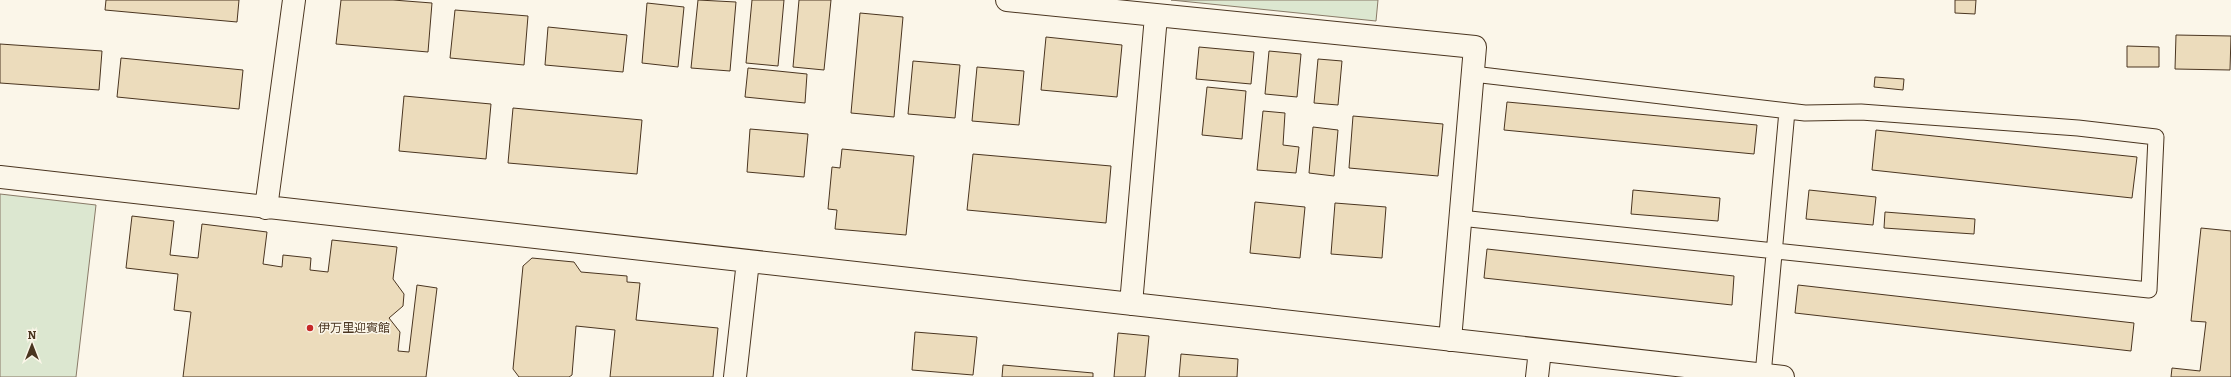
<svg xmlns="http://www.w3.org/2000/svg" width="2231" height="377" font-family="Bitter,'Noto Sans JP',serif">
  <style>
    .green { fill: #dce7d0; stroke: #887966 }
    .building { fill: #ecdcbc; stroke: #4a3520 }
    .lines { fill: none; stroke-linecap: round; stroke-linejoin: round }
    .service-casing { stroke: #4a3520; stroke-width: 17 }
    .minor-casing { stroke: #4a3520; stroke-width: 24 }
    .service { stroke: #fbf6e9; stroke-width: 15 }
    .minor { stroke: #fbf6e9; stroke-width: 22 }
    .poi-dot { fill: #c62828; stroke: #fbf6e9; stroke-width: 1.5 }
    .labels { text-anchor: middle; stroke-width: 3; stroke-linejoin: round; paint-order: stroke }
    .poi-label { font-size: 12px; fill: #4a3520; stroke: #fbf6e9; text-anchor: start }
  </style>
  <rect width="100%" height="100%" fill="#fbf6e9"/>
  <path class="green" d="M1171,0h207l-2,21z
    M0,194l96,11 -20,172h-76z"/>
  <path class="building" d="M106,0h133l-2,22 -132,-12z
    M341,0h52l39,3 -4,49 -92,-8z
    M698,0l38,2 -6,69 -39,-3z
    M752,0h32l-6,66 -32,-3z
    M799,0h32l-7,70 -31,-3z
    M1955,0h21l-1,14 -20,-1z
    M647,3l37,4 -6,60 -36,-4z
    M455,10l73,6 -4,49 -74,-7z
    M860,13l43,4 -9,100 -43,-4z
    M548,27l79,8 -4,37 -78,-7z
    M2176,35l55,1 -1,34 -55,-1z
    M1046,37l76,8 -5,52 -76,-7z
    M0,44l102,7 -3,39 -99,-7z
    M2127,46l32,1v20h-32z
    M1199,47l55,5 -3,32 -55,-5z
    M1269,51l32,3 -4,43 -32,-3z
    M121,58l122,12 -4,39 -122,-12z
    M1318,59l24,2 -4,44 -24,-2z
    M913,61l47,4 -5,53 -47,-4z
    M977,67l47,4 -5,54 -47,-4z
    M748,68l59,6 -2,29 -60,-6z
    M1875,77l29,2 -1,11 -29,-3z
    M1207,87l39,4 -4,48 -40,-4z
    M404,96l87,8 -5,55 -87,-8z
    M1507,102l250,23 -3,29 -250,-24z
    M513,108l129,12 -5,54 -129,-11z
    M1263,111l22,2 -2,32 16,2 -3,26 -39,-3z
    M1353,116l90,8 -5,52 -89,-8z
    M1313,127l25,3 -4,46 -25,-3z
    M750,129l58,5 -4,43 -57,-5z
    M1876,130l261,27 -5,41 -260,-28z
    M842,149l72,7 -8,79 -71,-6 2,-19 -9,-1 4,-42 8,1z
    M973,154l138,12 -5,57 -139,-13z
    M1633,190l87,8 -2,23 -87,-7z
    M1809,190l67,7 -3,28 -67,-6z
    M1255,202l50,5 -5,51 -50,-5z
    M1335,203l51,4 -4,51 -51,-4z
    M1885,212l90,7 -1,15 -90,-6z
    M132,216l42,5 -4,34 28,3 4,-34 65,8 -4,32 19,3 1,-12 28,3 -1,12 18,2 4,-32 65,7 -4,32 11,15 -1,12 -14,12 11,14 -2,19 11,1 8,-67 20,3 -11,89h-243l8,-65 -17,-2 4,-36 -52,-6z
    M2201,228l30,3v146h-60l1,-9 28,3 6,-49 -15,-1z
    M1487,249l247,27 -2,29 -248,-27z
    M532,258l42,4 7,10 46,4v6l13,1 -4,37 82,8 -5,49h-103l5,-47 -39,-4 -4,49 -3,2h-50l-6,-8 10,-103z
    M1798,285l336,38 -3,28 -336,-38z
    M915,332l62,5 -4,38 -61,-5z
    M1118,333l31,3 -4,41h-31z
    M1181,354l57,5 -1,18h-58z
    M1003,365l90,8v4h-91z"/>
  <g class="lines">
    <g class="service-casing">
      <path id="service" d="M1460,218l689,72 7,-153 -78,-9 -217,-16 -56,1 -332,-39
        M1763,375l24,-264"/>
    </g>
    <g class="minor-casing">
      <path id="minor" d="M1007,0l468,47 -25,293
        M0,177l1783,200
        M266,208l28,-208
        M1131,304l25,-288
        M735,377l13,-116
        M1537,377l3,-27"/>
    </g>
    <use href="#service" class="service"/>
    <use href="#minor" class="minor"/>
  </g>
  <circle class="poi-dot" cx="310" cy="328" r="4"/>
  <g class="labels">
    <g class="poi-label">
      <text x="318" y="332">伊万里迎賓館</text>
    </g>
  </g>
  <g transform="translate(32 345)" stroke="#fbf6e9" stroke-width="3" paint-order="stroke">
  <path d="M0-3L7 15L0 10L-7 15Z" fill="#4a3520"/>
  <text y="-6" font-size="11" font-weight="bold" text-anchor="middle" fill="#4a3520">N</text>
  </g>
</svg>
